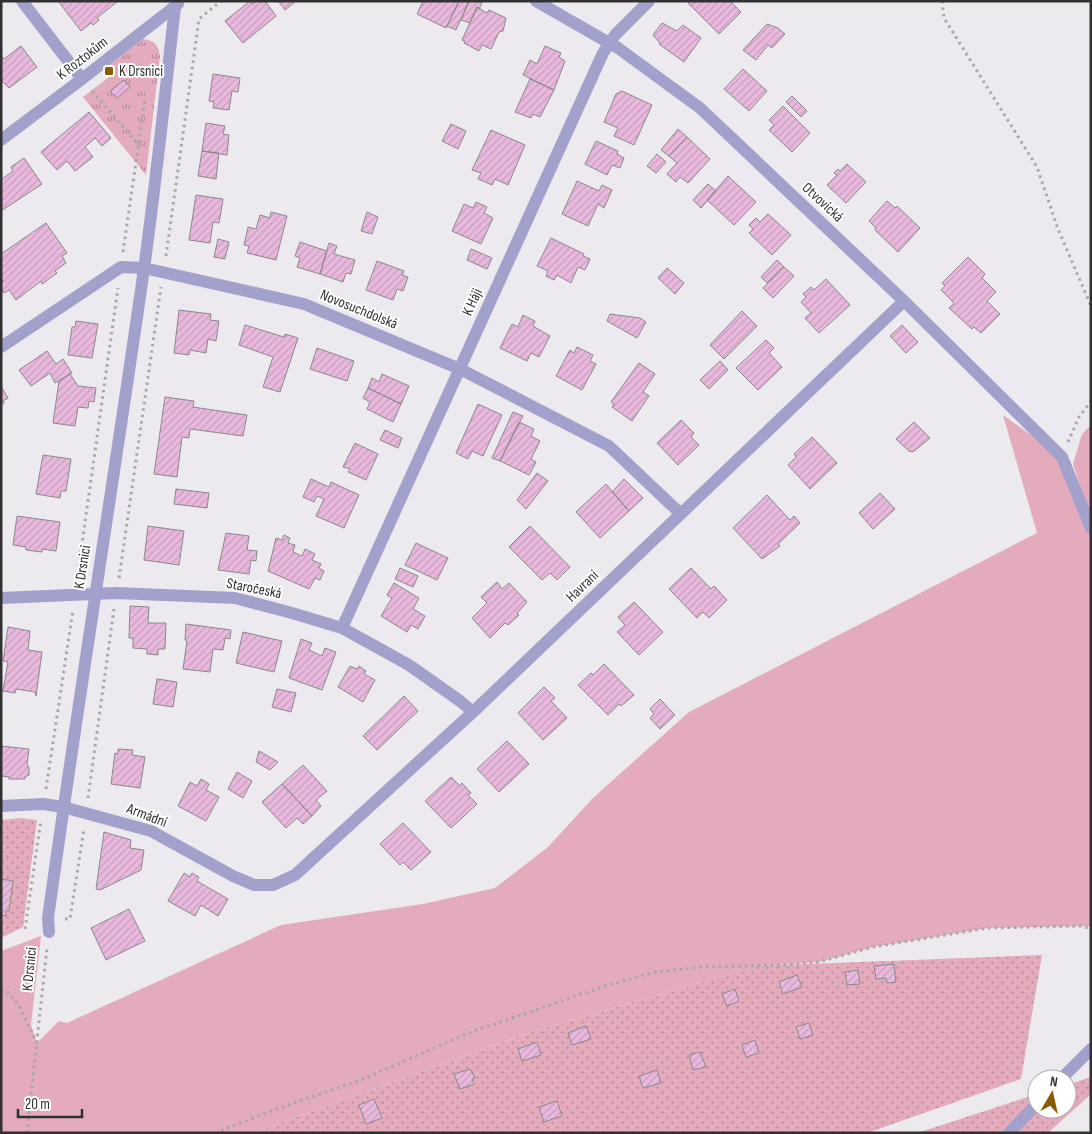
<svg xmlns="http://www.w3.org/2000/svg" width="1092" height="1134" font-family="'Sofia Sans Condensed',sans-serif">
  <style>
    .grass { fill: #e3abbb }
    .park { fill: url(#park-tufts) }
    .garden { fill: url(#garden-dots) }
    .building { fill: url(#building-hatch); stroke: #8b888b }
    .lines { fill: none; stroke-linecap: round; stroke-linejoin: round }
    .path { stroke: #a9a7aa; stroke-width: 3; stroke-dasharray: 2.5 4; stroke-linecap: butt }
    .street { stroke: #a1a1cb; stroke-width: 12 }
    .poi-dot { fill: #8a5b00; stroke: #fff; stroke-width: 2 }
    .labels { text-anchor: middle; stroke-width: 4; stroke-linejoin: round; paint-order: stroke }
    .street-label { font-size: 15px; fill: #323132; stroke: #fff }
    .poi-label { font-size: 15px; fill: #323132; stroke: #fff; text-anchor: start }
  </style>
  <defs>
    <pattern id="park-tufts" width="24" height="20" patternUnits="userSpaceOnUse" patternTransform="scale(1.25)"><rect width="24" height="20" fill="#e3abbb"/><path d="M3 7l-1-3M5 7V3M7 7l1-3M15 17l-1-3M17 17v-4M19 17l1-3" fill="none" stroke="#b98c99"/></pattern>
    <pattern id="garden-dots" width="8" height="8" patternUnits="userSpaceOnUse" patternTransform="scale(1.25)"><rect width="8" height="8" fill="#e3abbb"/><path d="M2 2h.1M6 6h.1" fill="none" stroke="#b98c99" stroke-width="1.8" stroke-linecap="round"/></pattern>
    <pattern id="building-hatch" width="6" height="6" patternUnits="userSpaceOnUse" patternTransform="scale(1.25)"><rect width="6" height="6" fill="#e9b8dd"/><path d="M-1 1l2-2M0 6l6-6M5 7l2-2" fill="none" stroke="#c89fbe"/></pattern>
  </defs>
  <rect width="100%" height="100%" fill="#eceaee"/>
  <path class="grass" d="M1003,415l59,42 29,71v398l-103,2 -115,19 -54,15 -61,4 -224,65 -282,102h-251v-182l40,-15 -10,89 6,18 22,-22 8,2 214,-98 142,-21 72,-16 53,-41 45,-49 96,-86 348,-179z
    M1091,425v94l-18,-55 9,-30z"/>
  <path class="park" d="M143,39c12,2 15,5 17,17l-14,119 -63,-78 31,-24 -4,-8z"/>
  <path class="garden" d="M21,818l16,2 -14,107 -22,11v-23l4,1 1,-5h3l4,-30 -12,-2v-59z
    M1042,955l-21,124 -154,54h-615l282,-102 224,-65z
    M1091,1077v17l-43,39h-131l120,-39v15h30v-24z"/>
  <path class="building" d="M58,1h60l-21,17 2,2 -6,5 -2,-2 -10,8z
    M250,1l3,3 3,-3h9l11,15 -33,27 -18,-22z
    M281,1h15l-11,9 -6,-8z
    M423,1h36l-13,27 -29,-14z
    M459,1h10l-13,29 -9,-4z
    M469,1h8l5,2 -3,6 -2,-2 -7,16 -9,-3z
    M689,1h41l11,11 -22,22 -31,-31z
    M477,7l10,6 2,-3 17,8 -3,13 -4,1 -8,17 -9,-4 -3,6 -15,-8 1,-2 -3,-1z
    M662,23l15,8 6,-6 18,13 -17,24 -25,-18 1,-1 -7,-8z
    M767,24l11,4 7,6 -13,14 -4,-3 -12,15 -13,-10z
    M21,46l16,21 -28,21 -8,-8v-25l3,4z
    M545,46l16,7 -2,4 6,4 -11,29 -31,-15 7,-15 7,4z
    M743,69l24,22 -18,20 -25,-22z
    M213,74l27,4 -2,14 -6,-1 -3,19 -16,-2 1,-6 -5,-1z
    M530,79l24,11 -14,27 -7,-3 -2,4 -16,-6z
    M124,80l6,7 -13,11 -7,-7z
    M622,91l30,14 -18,40 -20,-9 4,-8 -14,-6 12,-28z
    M792,96l15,15 -6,6 -15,-15z
    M783,106l27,27 -18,19 -23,-22 5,-5 -5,-5z
    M89,112l22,26 -9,8 -7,-8 -10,9 8,10 -18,14 -8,-10 -10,9 -16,-18z
    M206,123l19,3 -2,8 6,1 -2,20 -25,-4z
    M451,124l15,7 -8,18 -16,-8z
    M678,129l9,8 -18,19 -8,-6z
    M491,130l34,15 -17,40 -13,-6 -3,6 -14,-6 3,-6 -9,-3z
    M687,137l23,22 -22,24 -8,-6 -4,5 -9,-8 10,-11 -8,-7z
    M596,141l22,10 -1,3 7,4 -4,10 -8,-3 -5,10 -22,-11z
    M202,151l17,2 -3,26 -18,-3z
    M657,154l9,8 -10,11 -9,-7z
    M24,158l18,26 -41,27v-31l12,-9 -2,-4z
    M847,164l19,18 -20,21 -19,-18 10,-10 -3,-2 4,-4 2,2z
    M728,176l28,26 -22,23 -27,-25z
    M577,181l22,10 3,-6 10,5 -8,18 -6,-4 -10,22 -26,-12z
    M708,184l8,7 -15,17 -8,-8z
    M196,195l27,4 -4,24 -6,-1 -3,21 -21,-3z
    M887,201l8,7 2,-2 23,22 -22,24 -23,-22 1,-2 -7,-7z
    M476,202l11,5 -3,6 9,5 -12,26 -29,-13 12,-27 9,4z
    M271,212l16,4 -11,44 -29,-7 2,-7 -5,-1 4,-18 8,2 4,-14 10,3z
    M367,212l11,5 -6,17 -11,-3z
    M768,214l23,21 -19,20 -23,-22 4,-4 -4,-4 7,-7 4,4z
    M46,223l21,30 -5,3 4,7 -11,8 2,2 -15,11 -1,-3 -25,19 -7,-10 -5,3 -3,-5v-6l2,-1 -2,-3v-24z
    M551,238l33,16 -1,2 7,3 -5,11 -7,-3 -7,16 -14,-8 -3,5 -8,-4 2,-5 -11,-5z
    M218,239l11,3 -4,17 -11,-2z
    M300,242l27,9 -7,23 -23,-7 3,-9 -5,-2z
    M329,243l8,3 -3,8 21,6 -4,14 -5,-1 -3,9 -23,-8z
    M471,249l21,9 -5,11 -20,-9z
    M968,257l17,17 -3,4 14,14 -9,9 13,13 -19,19 -7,-6 -2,2 -23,-21 5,-5 -13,-13 4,-4 -3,-3z
    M777,260l7,7 -17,16 -6,-6z
    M377,261l27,10 -2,4 6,2 -5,14 -6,-2 -4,11 -27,-10z
    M784,267l10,9 -21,22 -10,-10z
    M667,268l17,15 -9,11 -17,-16z
    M826,279l24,26 -31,28 -14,-15 6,-5 -10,-11 5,-5 -3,-3 8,-7 3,3z
    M179,310l32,4 -1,6 9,1 -3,20 -8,-2 -2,14 -16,-3 -1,5 -15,-2z
    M742,311l15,15 -33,33 -14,-14z
    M610,314l30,4 6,4 -9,16 -30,-17z
    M523,315l12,6 -2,5 17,10 -11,21 -8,-4 -4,8 -27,-13 12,-24 6,3z
    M76,321l22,3 -6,34 -24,-3 4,-28h3z
    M245,325l39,12 1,-3 13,4 -18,54 -17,-5 10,-30 -34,-12z
    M902,325l16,17 -12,11 -16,-17z
    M766,340l8,8 -5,5 13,14 -24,23 -22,-22z
    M577,347l16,8 -3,6 6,3 -14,26 -26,-14 14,-26 4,3z
    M317,348l37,13 -7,20 -37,-12z
    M47,351l9,13 7,-5 9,14 -17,10 -5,-10 -19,13 -12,-16z
    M720,361l8,9 -19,19 -9,-9z
    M639,363l16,11 -12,18 6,4 -17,25 -20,-14 2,-3 -3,-2z
    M70,374l8,12 18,2 -2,14 -5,-1 -1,7 -10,-1 -3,19 -22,-3 6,-42z
    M382,374l27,12 -8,18 -33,-16 4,-10 7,4z
    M1,386l7,12 -5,3 1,2 -3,2z
    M368,388l33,16 -8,18 -26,-13 3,-7 -7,-4z
    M165,397l29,4 -1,6 54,8 -4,21 -53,-7 -1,9 -7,-1 -5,40 -23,-3z
    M478,404l24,11 -19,41 -11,-5 -4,8 -12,-6z
    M513,412l10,4 -23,45 -8,-3z
    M681,420l13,13 -3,4 8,8 -21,20 -21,-22z
    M519,422l15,7 -3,7 9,5 -9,18 5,3 -7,13 -29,-14z
    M914,422l16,16 -17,14 -1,-1 -2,1 -14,-13z
    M385,430l17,8 -4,10 -18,-8z
    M812,437l25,26 -27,26 -22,-24 8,-8 -2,-3z
    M355,443l23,11 -12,26 -18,-8 2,-3 -7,-2z
    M43,455l28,4 -5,32h-5l-1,7 -24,-4z
    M537,473l11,8 -22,28 -9,-9z
    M311,479l18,8 2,-5 28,13 -15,33 -28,-12 8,-17 -7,-3 -3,6 -11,-5z
    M624,479l19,19 -14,13 -17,-19z
    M606,484l23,27 -29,27 -24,-26z
    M176,489l33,4 -2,15 -33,-4z
    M880,493l15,16 -22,20 -14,-16z
    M767,495l23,25 4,-4 6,7 -22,21 2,2 -18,13 -29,-31z
    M17,516l43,6 -4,29 -14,-2v3l-16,-2v-3l-13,-2z
    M148,526l36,5 -5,34 -35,-5z
    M530,526l40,41 -13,13 -7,-7 -8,7 -33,-33z
    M226,533l23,3 -2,14 10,1 -1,10 -5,-1 -2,14 -31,-4z
    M284,535l6,3 -2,5 7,2 -2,7 9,4 3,-7 10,5 -3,6 9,4 -2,4 5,3 -4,9 -5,-2 -6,11 -41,-18 8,-33 6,2z
    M416,543l32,15 -11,22 -32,-15z
    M400,568l18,8 -5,11 -18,-8z
    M691,568l20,21 3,-3 13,14 -18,18 -6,-6 -6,6 -28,-29z
    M497,582l5,7 7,-6 18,19 -10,11 2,2 -11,10 -3,-2 -15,15 -18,-20 15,-15 -6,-6z
    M394,583l25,15 -6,11 12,7 -7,13 -7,-4 -4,7 -26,-16 11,-18 -5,-3z
    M634,602l29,30 -24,23 -22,-23 8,-7 -7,-8z
    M130,606l19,1 -1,16h18l-1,26h-7v6l-11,-1v-5l-14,-1v-10h-4z
    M186,624l45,6 -1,9 -5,-1 -2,12 -10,-1 -3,23 -27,-3 4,-28 -2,-1z
    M8,627l22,4 -2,19 14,2 -6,44 -1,-4 -19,-3 -1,4 -12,-2 5,-29 -5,-1z
    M243,632l39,9 -8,31 -38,-9z
    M301,639l11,4 -3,7 13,6 3,-8 11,4 -14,38 -33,-12z
    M604,664l30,31 -13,11 -2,-2 -11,11 -30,-30 13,-12 2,2z
    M350,666l7,3 2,-3 7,5 -2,3 11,6 -12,22 -25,-15z
    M157,679l20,3 -4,25 -20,-3z
    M544,687l11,11 -4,3 16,17 -24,22 -25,-27z
    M277,689l19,4 -5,19 -19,-5z
    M404,696l14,15 -41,39 -14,-14z
    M660,699l15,16 -15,14 -10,-11 4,-4 -4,-5z
    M507,741l22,23 -30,28 -22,-23z
    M1,746l28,3 -2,15 2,4v7l-4,2v2h-16v-2l-8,-1z
    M118,749l15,1 -1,5 13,2 -5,31 -29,-4 4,-31 3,1z
    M259,751l19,11 -8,8 -14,-8z
    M303,765l24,26 -11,9 5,6 -9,10 -30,-32z
    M237,772l15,9 -9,17 -15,-9z
    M451,777l9,9 2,-3 9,10 -3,2 9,9 -26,24 -26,-27z
    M201,779l8,5 -3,6 13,7 -13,24 -28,-15 12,-24 7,4z
    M282,784l30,32 -9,8 -6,-6 -11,10 -24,-26z
    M403,823l28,29 -20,18 -8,-8 -3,3 -20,-21z
    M104,832l27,8 -1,8 14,2 -3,20 -41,20 -4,-1z
    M184,873l6,4 2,-4 7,4 -2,4 31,18 -10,17 -17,-11 -6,11 -27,-15z
    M1,879l12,2 -4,30h-3v5l-5,-1z
    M129,909l16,32 -39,19 -15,-32z
    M894,964l2,18 -9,1 -1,-5 -10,1 -2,-13z
    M858,970l2,14 -13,1 -2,-13z
    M797,975l5,12 -19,7 -4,-12z
    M735,989l4,12 -12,5 -5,-12z
    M809,1023l4,12 -13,4 -4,-12z
    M586,1026l5,13 -19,6 -4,-12z
    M755,1040l4,13 -13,4 -4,-12z
    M537,1042l4,13 -19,6 -4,-12z
    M700,1052l6,15 -13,3 -4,-15z
    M470,1069l5,9 -3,1 2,5 -14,5 -6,-15z
    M657,1070l4,13 -18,5 -4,-12z
    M374,1099l8,19 -16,6 -7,-19z
    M557,1101l5,15 -18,6 -5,-15z"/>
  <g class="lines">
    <path class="path" d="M942,1l2,17 93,149 21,62 33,77
      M92,91l47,54
      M123,252l22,-152
      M166,256l33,-237 22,-18
      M1068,442l11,-25 12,-16
      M119,578l42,-291
      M77,579l41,-291
      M46,789l27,-179
      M88,798l26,-189
      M65,919h5l14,-90
      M25,929l16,-109
      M1,990h5l13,16 18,37
      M27,1133l20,-185
      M215,1133l56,-22 90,-31 110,-48 134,-46 50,-14 45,-5 84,-2 35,-3 54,-15 115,-19 94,-2 9,3"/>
    <path class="street" d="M22,1l60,78
      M536,1l82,47 82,60 204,193 158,156 29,71
      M1,140l81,-61 96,-75
      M1,347l120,-80 23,1 160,36 156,65 149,77 72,68
      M1,598l115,-5 119,5 57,15 50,15 67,37 51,36 13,11
      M342,628l261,-575 12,-18 34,-34
      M1,806l42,-2 20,3 88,24 82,45 21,9h19l22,-10 178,-163 431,-411
      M49,932l-1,-14c30,-217 65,-433 96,-649 12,-87 21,-175 31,-262
      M1061,1079l30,-30
      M1009,1133l28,-29"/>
  </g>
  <rect class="poi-dot" x="104" y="66" width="10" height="10" rx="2.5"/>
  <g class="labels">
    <g class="street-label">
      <text transform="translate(82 58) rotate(-38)" y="5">K Roztokům</text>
      <text transform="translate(823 202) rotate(43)" y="5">Otvovická</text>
      <text transform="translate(472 302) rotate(-66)" y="5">K Háji</text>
      <text transform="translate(359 309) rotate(22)" y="5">Novosuchdolská</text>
      <text transform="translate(82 567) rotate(-81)" y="5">K Drsnici</text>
      <text transform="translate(582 586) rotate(-44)" y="5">Havraní</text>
      <text transform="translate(254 588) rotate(11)" y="5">Staročeská</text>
      <text transform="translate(147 815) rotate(21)" y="5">Armádní</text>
      <text transform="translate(29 969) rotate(-84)" y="5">K Drsnici</text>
    </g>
    <g class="poi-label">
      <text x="119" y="76">K Drsnici</text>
    </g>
  </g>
  <rect width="1092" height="1134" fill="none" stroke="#323132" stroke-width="5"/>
  <g transform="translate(1052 1094) rotate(9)"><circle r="24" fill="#ffffff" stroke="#adadad"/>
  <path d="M0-4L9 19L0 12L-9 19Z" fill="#8a5b00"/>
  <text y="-8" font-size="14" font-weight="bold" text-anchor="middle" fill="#323132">N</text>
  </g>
  <path d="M18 1109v8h64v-8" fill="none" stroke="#323132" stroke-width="2.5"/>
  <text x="25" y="1109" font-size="15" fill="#323132" stroke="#ffffff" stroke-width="4" paint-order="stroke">20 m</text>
</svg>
